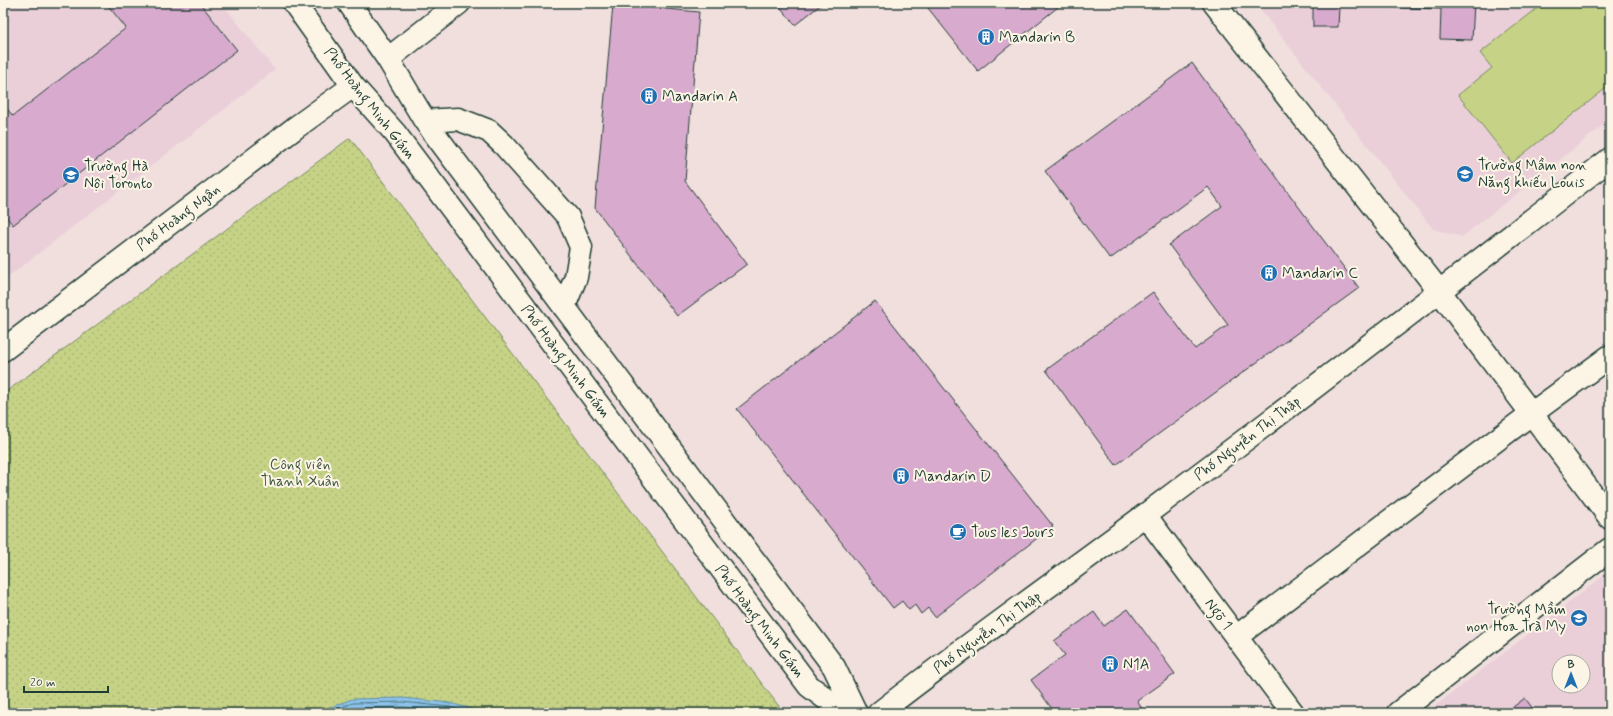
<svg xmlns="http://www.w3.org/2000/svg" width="1613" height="716" font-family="Mynerve,sans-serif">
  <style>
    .built { fill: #eacfd9; fill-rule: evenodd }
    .grass { fill: #c6d386; stroke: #72885d }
    .park { fill: url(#park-dots); stroke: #72885d }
    .water { fill: url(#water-ripples); stroke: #618da2 }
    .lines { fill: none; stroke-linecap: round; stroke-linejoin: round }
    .shore { stroke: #4b737d; stroke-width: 1 }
    .building { fill: #d8abce; stroke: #1f3d34 }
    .minor-casing { stroke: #1f3d34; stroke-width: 25 }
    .minor { stroke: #fcf5e5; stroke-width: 22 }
    .labels { text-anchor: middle; stroke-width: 4; stroke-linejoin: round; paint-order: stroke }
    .poi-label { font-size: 15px; fill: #1f3d34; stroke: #fcf5e5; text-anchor: start }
    .street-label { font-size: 15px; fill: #1f3d34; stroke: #fcf5e5 }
    .park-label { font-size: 15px; fill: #405b44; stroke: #fcf5e5 }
  </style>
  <defs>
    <pattern id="park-dots" width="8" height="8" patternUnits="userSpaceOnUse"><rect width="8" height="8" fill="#c6d386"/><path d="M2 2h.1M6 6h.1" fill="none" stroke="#aab674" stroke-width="1.8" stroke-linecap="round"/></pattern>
    <pattern id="water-ripples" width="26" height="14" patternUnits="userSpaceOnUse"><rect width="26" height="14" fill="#8dc3eb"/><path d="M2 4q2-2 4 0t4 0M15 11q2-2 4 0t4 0" fill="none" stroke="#73a0bf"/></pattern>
  </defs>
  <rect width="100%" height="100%" fill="#f1dfde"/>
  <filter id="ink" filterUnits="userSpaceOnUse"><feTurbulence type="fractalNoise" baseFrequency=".025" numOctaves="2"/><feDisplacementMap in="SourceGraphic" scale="8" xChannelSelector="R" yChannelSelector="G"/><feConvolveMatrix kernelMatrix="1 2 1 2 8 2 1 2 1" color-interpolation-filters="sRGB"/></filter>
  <g filter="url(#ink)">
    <path class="built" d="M3,3h219l53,67 -272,211z
      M1255,3h355v117l-148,117 -29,-8z
      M1610,573v140h-184l180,-139zM1559,662h24v24h-24z"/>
    <path class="grass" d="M1544,3h66v82l-98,78 -54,-68 34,-27 -12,-15z"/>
    <path class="park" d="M350,138l434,575h-781v-319z"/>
    <path class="water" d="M403,698l47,5 36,10h-171l37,-14z"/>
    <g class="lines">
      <path class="shore" d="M326,713l27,-10 49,-1 47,5 22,6
        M340,713l14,-5 48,-1 51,6"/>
    </g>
    <path class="building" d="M106,3h94l37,47 -224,175 -10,-12v-109l10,12 113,-88z
      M777,3h46l-28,22z
      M924,3h139l-85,68z
      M1313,3h161l-2,37 -32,-1 1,-30 -102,-3 -1,21h-25z
      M613,4l86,8 -14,169 62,83 -70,52 -82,-108z
      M1192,63l167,225 -243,177 -70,-95 107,-78 42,57 33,-24 -59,-80 53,-39 -14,-19 -98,72 -65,-88z
      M875,301l178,225 -118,91 -7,-9 -7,6 -6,-9 -6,5 -7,-9 -9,7 -156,-199z
      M1128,609l47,65 -38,27 8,12h-90l-24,-33 34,-25 -11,-14 40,-29 10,14z
      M1525,698l11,15h-31z"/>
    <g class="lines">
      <g class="minor-casing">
        <path id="minor" d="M294,3l59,83 42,47 414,553 36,27
          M349,3l39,56 37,62 409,546 22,46
          M1214,3l226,289 170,226
          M388,59l71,-56
          M425,121l33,-2 31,12 15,14 64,72 13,30 -5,30 -12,30
          M3,350l292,-222 58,-42
          M1145,515l148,198
          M1236,637l295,-223 79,-58
          M879,713c87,-68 178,-132 266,-198 157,-117 311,-236 465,-356
          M1398,713l212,-164"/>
      </g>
      <use href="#minor" class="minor"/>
    </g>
  </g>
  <defs>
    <g id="building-disc" transform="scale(0.9)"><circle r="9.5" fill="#1f6fb2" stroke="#fcf5e5"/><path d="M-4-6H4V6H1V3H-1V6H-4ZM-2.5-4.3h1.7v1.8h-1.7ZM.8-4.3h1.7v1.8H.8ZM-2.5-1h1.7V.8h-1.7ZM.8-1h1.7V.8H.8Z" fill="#fff"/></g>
    <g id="school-disc" transform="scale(0.9)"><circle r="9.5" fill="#1f6fb2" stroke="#fcf5e5"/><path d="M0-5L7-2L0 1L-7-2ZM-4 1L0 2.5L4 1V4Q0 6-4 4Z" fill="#fff"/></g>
    <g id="cafe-disc" transform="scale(0.9)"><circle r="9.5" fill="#1f6fb2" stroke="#fcf5e5"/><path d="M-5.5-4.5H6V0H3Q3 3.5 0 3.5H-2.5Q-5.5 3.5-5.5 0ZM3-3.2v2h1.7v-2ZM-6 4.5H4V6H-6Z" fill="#fff"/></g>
  </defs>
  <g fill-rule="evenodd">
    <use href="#building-disc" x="986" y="37"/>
    <use href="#building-disc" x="649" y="96"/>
    <use href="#school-disc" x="1465" y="174"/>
    <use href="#school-disc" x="71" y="175"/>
    <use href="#building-disc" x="1269" y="273"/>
    <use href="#building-disc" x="901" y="476"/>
    <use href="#cafe-disc" x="958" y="532"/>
    <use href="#school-disc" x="1579" y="618"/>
    <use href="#building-disc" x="1110" y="664"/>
  </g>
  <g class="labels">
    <g class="poi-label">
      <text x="999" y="42">Mandarin B</text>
      <text x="662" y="101">Mandarin A</text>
      <text x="1478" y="170">Trường Mầm non<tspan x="1478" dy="17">Năng khiếu Louis</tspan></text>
      <text x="84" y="171">Trường Hà<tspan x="84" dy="17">Nội Toronto</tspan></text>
      <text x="1282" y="278">Mandarin C</text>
      <text x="914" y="481">Mandarin D</text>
      <text x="971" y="537">Tous les Jours</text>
      <text x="1566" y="614" text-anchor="end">Trường Mầm<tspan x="1566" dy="17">non Hoa Trà My</tspan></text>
      <text x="1123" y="669">N1A</text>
    </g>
    <g class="street-label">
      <text transform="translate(370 103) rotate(52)" y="5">Phố Hoàng Minh Giám</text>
      <text transform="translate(178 217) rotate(-37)" y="5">Phố Hoàng Ngân</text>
      <text transform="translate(566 361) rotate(53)" y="5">Phố Hoàng Minh Giám</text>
      <text transform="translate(1247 438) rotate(-37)" y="5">Phố Nguyễn Thị Thập</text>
      <text transform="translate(1219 614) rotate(53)" y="5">Ngõ 1</text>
      <text transform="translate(760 621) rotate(53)" y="5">Phố Hoàng Minh Giám</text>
      <text transform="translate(987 632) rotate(-36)" y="5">Phố Nguyễn Thị Thập</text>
    </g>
    <g class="park-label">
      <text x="300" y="469">Công viên<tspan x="300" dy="17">Thanh Xuân</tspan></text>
    </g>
  </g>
  <rect width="1613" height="716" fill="none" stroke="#fcf5e5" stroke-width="16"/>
  <rect x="8" y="8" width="1597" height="700" fill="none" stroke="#1f3d34" stroke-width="1.5" filter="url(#ink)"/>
  <g transform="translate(1571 674)"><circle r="19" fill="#fcf5e5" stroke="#a4ab9e"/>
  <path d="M0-3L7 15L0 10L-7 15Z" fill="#1f6fb2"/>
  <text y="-6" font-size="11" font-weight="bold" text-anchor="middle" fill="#1f3d34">B</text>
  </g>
  <path d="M24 686v6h84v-6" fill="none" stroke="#1f3d34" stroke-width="2"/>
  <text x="30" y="686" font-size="12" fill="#1f3d34" stroke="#fcf5e5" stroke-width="3" paint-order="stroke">20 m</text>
</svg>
